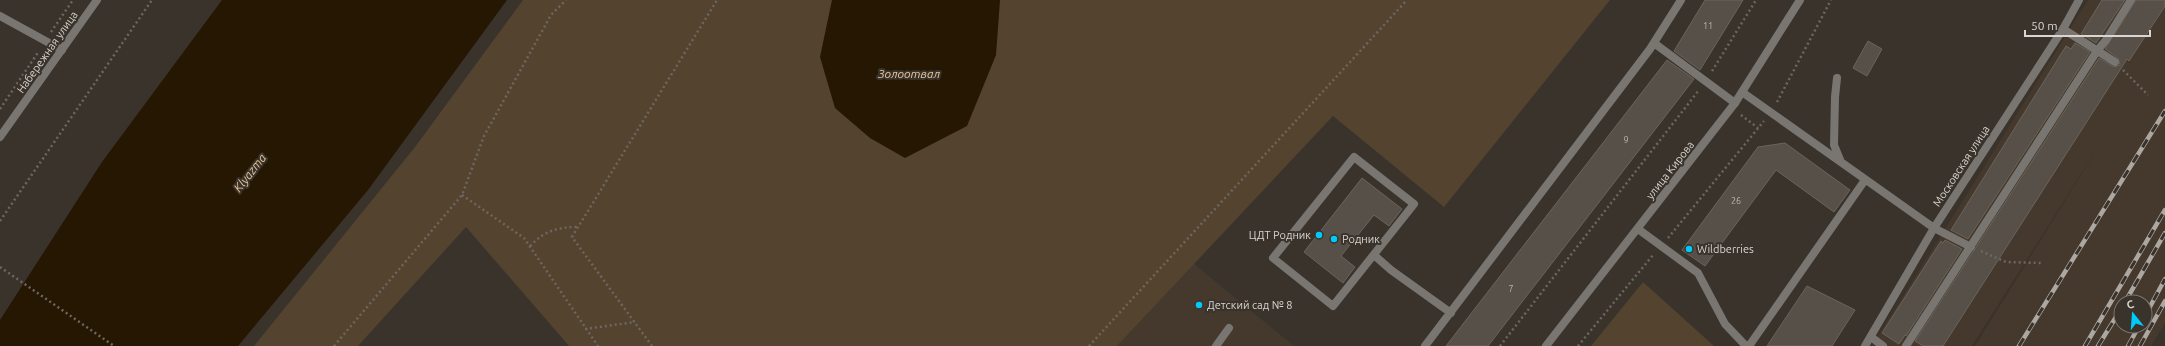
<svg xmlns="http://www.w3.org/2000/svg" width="2165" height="346" font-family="Ubuntu,sans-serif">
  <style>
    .built { fill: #44392c; fill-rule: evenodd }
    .green { fill: #54432e }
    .water { fill: #261703 }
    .building { fill: #565048; stroke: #6b645c }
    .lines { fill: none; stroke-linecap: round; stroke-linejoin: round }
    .path { stroke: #6c6760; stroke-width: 2.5; stroke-dasharray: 2 3; stroke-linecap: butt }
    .service { stroke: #797672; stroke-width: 8 }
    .minor { stroke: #797672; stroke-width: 8 }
    .tertiary { stroke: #797672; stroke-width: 8 }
    .rail-casing { stroke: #ada7a2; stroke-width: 4.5 }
    .rail { stroke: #39332b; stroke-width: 3; stroke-dasharray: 9; stroke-linecap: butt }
    .poi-dot { fill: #00cbf8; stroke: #39332b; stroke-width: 1.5 }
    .labels { text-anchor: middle; stroke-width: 4; stroke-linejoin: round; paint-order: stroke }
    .number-label { font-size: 9px; fill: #b9b4af }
    .street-label { font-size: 11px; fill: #dad5d1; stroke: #39332b }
    .poi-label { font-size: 11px; fill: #dad5d1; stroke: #39332b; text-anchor: start }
    .water-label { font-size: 12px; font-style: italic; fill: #e8c498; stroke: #39332b }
  </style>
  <rect width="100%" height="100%" fill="#39332b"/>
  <path class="built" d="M2088,0h77v323l-14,23h-176l127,-205 -130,205h-100zM2121,302h24v24h-24z
    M1193,263l101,83h-177z"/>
  <path class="green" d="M523,0h1087l-166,207 -111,-91 -216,230h-548l-103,-119 -108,119h-104l161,-199z
    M1643,282l71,64h-123z"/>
  <path class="water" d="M222,0h285l-139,190 -130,156h-238v-26l102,-158z
    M832,0h168l-4,55 -29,71 -62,32 -35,-20 -35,-30 -15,-51z"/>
  <path class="building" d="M1705,0h38l-43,70 -26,-19z
    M2102,0h23l-29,43 -15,-9z
    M2136,0h29v6l-36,55 -2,-2 -184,287h-20l-8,-5 184,-283 15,9 6,-2 -2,-7 -13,-9z
    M1868,41l14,8 -15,27 -14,-8z
    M2075,43l15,9 -122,187 -17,-9 115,-184 5,3z
    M1667,60l27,19 -118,153 -88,114h-42z
    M1785,143l65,47 -16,22 -58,-42 -71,96 -23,-16 76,-103z
    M1362,178l40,31 -13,17 -15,-11 -33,41 14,11 -12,16 -39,-31z
    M1945,240l17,9 -56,87 -1,-1 -6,9 -17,-11 59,-92 2,2z
    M1807,286l48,24 -23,36h-65z"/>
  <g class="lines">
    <path class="path" d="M51,32l22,-32
      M2123,70l25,25
      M1712,71l44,-71
      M1777,102l54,-102
      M0,109l39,-58
      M1741,115l17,13
      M462,195l62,43 74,108
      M0,221l152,-221
      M1668,238l96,-117
      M530,246c14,-15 28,-19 48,-19
      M1981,251l25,11 35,1
      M0,267l114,79
      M585,329l50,-7
      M334,346l128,-151 22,-59 67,-121 15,-15
      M652,346l-80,-109 145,-237
      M1089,346l318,-346
      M1500,346l199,-256
      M1578,346l75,-91"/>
    <path class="service" d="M0,16l62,34
      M2063,29l52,33
      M1654,43l81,60
      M1837,78l-2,19 -1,48 7,17
      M1742,92l192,136 37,19
      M1354,157l60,47 -81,102 -60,-48z
      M1638,229l60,44 27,51 21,22
      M1374,255l17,15 60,43
      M1871,337l12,9
      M1216,346l13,-18
      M1425,346l225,-297 31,-49
      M1749,346l116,-166
      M1906,346l191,-295 9,-11 25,-40"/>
    <path class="minor" d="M0,137l97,-137
      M1865,346l69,-118 129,-199 16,-29"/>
    <path class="tertiary" d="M1546,346l189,-243 65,-103"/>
    <g class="rail-casing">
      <path id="rail" d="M2125,302l40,-69
        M2145,316l20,-37
        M2019,346l146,-235
        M2085,346l80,-136
        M2098,346l23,-37
        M2128,346l11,-20
        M2140,346l25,-45"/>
    </g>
    <use href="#rail" class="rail"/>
  </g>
  <g class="poi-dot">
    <circle cx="1319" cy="235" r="4"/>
    <circle cx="1334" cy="239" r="4"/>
    <circle cx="1689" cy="249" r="4"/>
    <circle cx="1199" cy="305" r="4"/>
  </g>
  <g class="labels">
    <g class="number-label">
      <text x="1708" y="29">11</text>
      <text x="1626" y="143">9</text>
      <text x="1736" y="204">26</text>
      <text x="1511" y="292">7</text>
    </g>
    <g class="street-label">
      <text transform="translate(47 52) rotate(-55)" y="4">Набережная улица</text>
      <text transform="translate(1961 166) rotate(-57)" y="4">Московская улица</text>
      <text transform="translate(1670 170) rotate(-52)" y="4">улица Кирова</text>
    </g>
    <g class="poi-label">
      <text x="1311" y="239" text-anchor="end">ЦДТ Родник</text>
      <text x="1342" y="243">Родник</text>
      <text x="1697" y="253">Wildberries</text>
      <text x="1207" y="309">Детский сад № 8</text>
    </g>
    <g class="water-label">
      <text x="909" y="78">Золоотвал</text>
      <text transform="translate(250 173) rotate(-52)" y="4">Klyazma</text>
    </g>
  </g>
  <g transform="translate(2133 314) rotate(343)"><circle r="19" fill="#39332b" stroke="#79746d"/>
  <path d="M0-3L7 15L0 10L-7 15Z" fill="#00cbf8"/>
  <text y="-6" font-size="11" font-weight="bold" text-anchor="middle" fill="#dad5d1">С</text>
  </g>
  <path d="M2025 30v6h125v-6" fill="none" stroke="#dad5d1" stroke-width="2"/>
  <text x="2031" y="30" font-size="12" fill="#dad5d1" stroke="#39332b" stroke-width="3" paint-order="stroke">50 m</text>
</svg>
